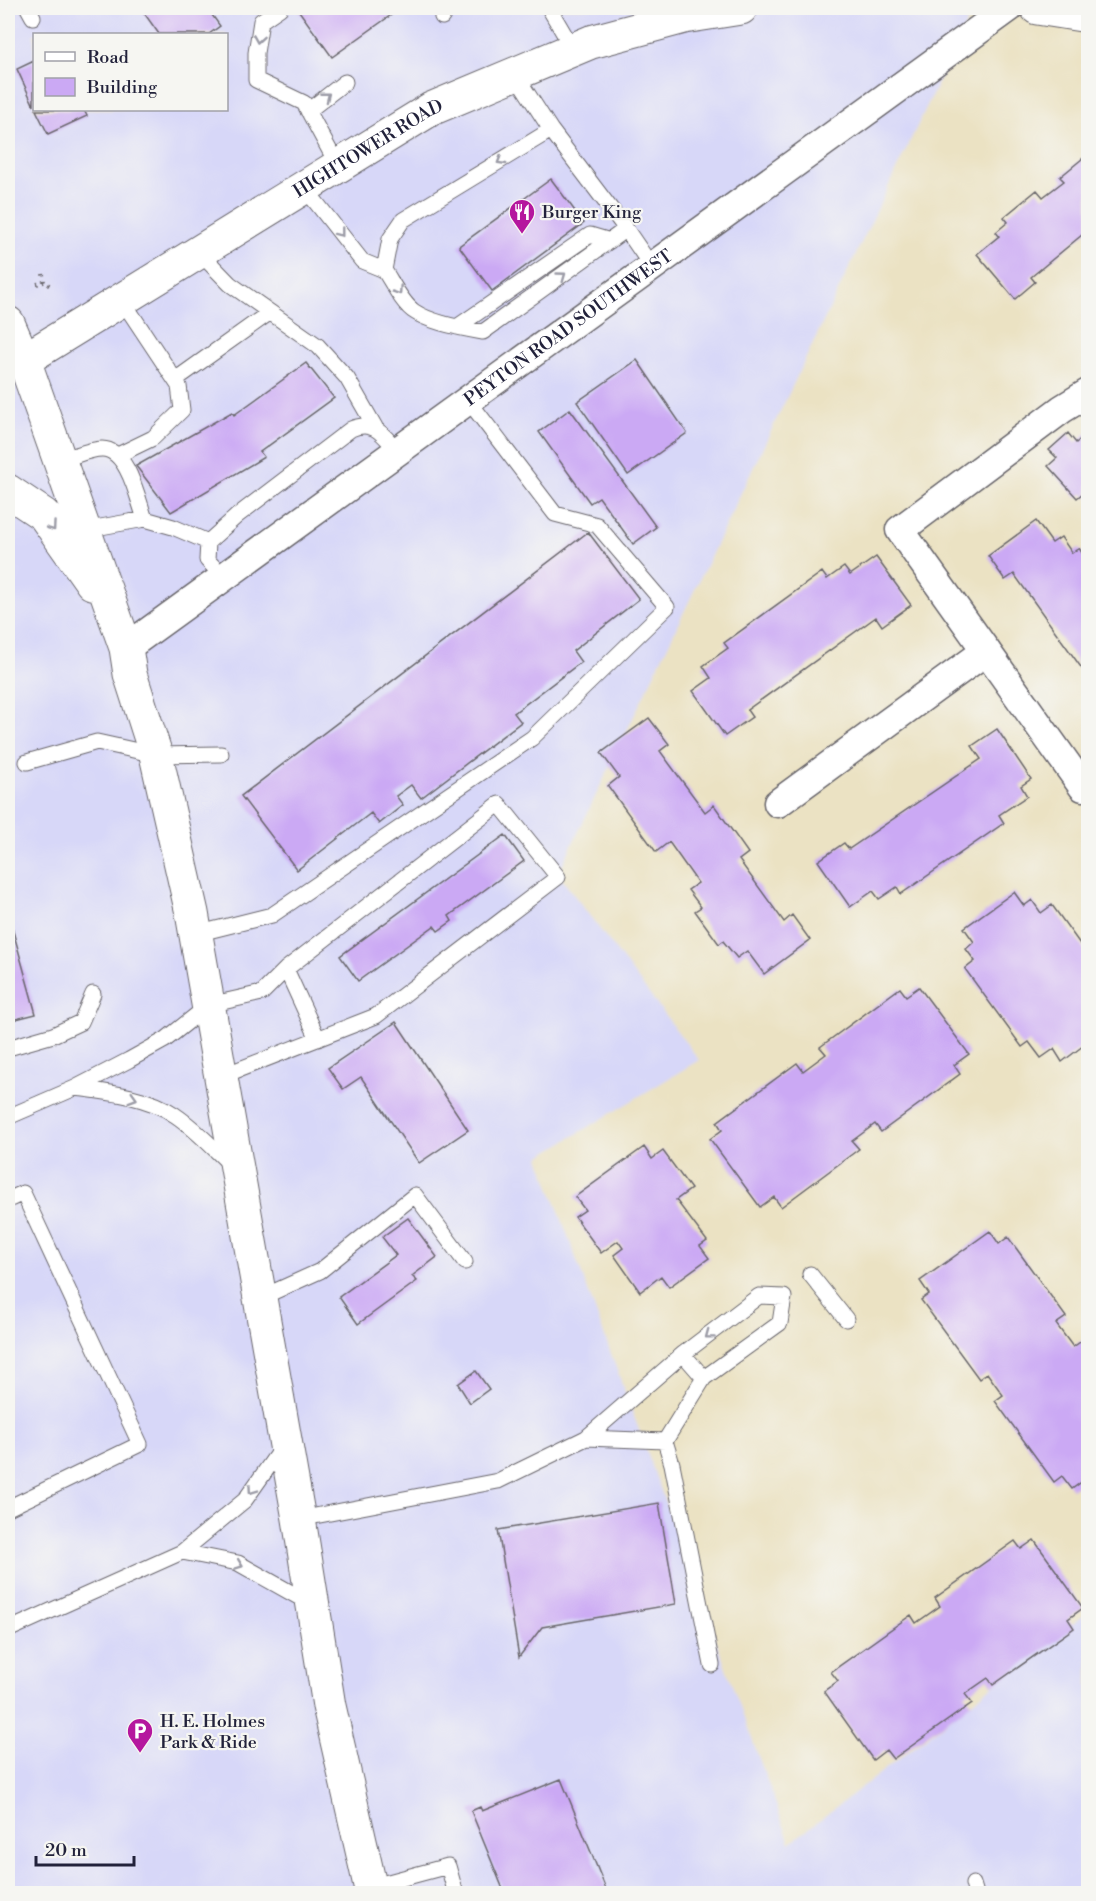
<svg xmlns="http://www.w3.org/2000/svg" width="1096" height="1901" font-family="'Libre Bodoni',serif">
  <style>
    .built { fill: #d7d7f8; fill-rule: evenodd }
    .building { fill: #cba9f4 }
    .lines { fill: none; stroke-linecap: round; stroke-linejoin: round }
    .service-casing { stroke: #68656b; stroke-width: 17 }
    .minor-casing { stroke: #68656b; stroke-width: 31 }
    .tertiary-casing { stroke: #68656b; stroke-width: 35 }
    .secondary-casing { stroke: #68656b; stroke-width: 35 }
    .path { stroke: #68656b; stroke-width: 4; stroke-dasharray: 1.5 4.5; stroke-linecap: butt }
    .service { stroke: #fff; stroke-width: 15 }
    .minor { stroke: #fff; stroke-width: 28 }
    .tertiary { stroke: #fff; stroke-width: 33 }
    .secondary { stroke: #fff; stroke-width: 33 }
    .oneway { stroke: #9c9ca7 }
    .labels { text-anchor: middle; stroke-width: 4.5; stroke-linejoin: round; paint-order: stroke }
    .street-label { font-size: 18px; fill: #22223b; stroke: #f6f6f2 }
    .poi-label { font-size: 18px; fill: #22223b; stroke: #f6f6f2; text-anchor: start }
  </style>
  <rect width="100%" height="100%" fill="#f6f6f2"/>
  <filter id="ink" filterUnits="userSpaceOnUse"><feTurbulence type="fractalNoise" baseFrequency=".0167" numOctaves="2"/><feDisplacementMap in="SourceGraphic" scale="12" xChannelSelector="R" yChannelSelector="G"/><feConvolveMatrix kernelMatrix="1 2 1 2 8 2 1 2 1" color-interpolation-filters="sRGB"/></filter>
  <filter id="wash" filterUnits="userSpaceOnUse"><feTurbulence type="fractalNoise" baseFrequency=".008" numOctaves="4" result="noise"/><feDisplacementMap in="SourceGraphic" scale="24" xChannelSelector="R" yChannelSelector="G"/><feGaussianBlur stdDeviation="1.35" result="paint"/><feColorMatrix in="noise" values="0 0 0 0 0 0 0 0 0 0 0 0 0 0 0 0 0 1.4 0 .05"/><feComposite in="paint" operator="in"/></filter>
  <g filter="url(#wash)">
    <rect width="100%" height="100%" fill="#ebe2c3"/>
    <path class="built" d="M8,8h963l2,2 -415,864 141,186 -160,97 251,686 298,-231v281l-1080,1zM34,34h192v76h-192z"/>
    <g id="blocks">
      <path class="building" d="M148,8h59l13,18 -11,8h-50l-15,-21 5,-4z
        M303,8h98l-69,49 -33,-46z
        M34,61v45l-17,-37z
        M36,110h48l3,6 -39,18z
        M1088,154v76l-57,47 4,5 -20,17 -38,-45 22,-18 -3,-4 12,-10 -4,-5 33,-27 6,7 21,-16 -4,-4z
        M551,179l33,44 -92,68 -33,-45z
        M637,360l50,73 -59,42 -51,-73z
        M306,363l28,35 -74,54 4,5 -93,55 -35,-46 96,-54 2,3z
        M570,409l86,118 -23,17 -34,-47 -9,6 -51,-71z
        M1088,432v67l-5,-6 -6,5 -29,-32 9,-8 -8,-8 19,-17 8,10z
        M1036,521l16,22 9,-6 11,16 7,-5 9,14v115l-74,-103 -9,6 -17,-24z
        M588,532l51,67 -66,52 8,11 -67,51 7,9 -100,76 -10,-13 -15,11 7,9 -24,19 -8,-11 -74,57 -56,-74z
        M876,557l35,48 -29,21 -6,-9 -129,93 5,7 -27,19 -32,-45 18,-13 -8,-12 25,-18 -4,-5 98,-71 5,7 17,-12 6,8z
        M649,718l20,26 -9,7 45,61 9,-7 34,48 -9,7 45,62 8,-7 18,25 -46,34 -17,-23 -10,7 -14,-17 -4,3 -24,-33 6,-4 -13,-17 10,-7 -29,-41 -13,10 -48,-66 11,-9 -18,-24z
        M997,729l34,50 -10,7 6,10 -28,19 5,8 -103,71 -4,-7 -18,12 -6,-8 -23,16 -32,-46 26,-18 5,6 132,-90 -9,-13z
        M505,835l19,26 -75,55 3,5 -14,10 -4,-5 -76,55 -18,-25z
        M1014,892l10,14 8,-6 9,13 11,-8 36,50v87l-26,20 -8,-13 -13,9 -12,-16 -7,5 -57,-78 10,-8 -9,-12 8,-7 -10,-14z
        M8,913l28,101 -28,7z
        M919,987l50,67 -15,11 6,9 -79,58 -6,-8 -23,17 7,8 -78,58 -7,-10 -14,10 -50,-68 12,-9 -5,-8 80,-59 6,8 23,-17 -6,-7 80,-59 6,8z
        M396,1022l72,108 -49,33 -58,-86 -18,12 -15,-21z
        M644,1147l8,12 11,-8 28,38 -15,11 31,41 -7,5 9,12 -40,29 -8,-11 -21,16 -26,-37 9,-7 -5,-7 -17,12 -26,-36 10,-7 -10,-13z
        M408,1218l29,39 -25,19 5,5 -59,43 -19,-27 57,-42 -14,-18z
        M990,1231l9,13 9,-7 58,80 -10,7 17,23 10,-7 5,7v130l-16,12 -10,-13 -8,6 -59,-81 8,-6 -16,-22 -8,6 -58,-79 8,-6 -9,-13z
        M476,1371l13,18 -19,14 -12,-19z
        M659,1503l17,101 -134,23 -23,30 -21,-127z
        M1034,1540l49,68 -15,11 6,9 -81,57 -5,-7 -23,16 7,9 -79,56 -7,-9 -13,10 -49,-69 14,-10 -7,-9 80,-57 5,8 24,-17 -5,-8 80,-57 6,8z
        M561,1779l47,115h-103l-34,-83 9,-4 2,4z"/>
    </g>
  </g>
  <g filter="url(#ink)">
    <use href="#blocks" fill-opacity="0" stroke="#68656b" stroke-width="1.5"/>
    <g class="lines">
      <g class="service-casing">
        <path id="service" d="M28,8l5,9
          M280,8l-19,13 -5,32v27l48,23 34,63
          M549,8l24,41
          M442,17l5,-9
          M515,74l36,56 75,99 26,38
          M308,111l37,-29
          M551,130l-148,90 -13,19 -6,31c8,12 19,35 31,42 15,10 50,17 68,20l143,-103
          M304,187l58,74 22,9
          M199,252l31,32 88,62 29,32 28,49
          M457,327l133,-92 20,6
          M175,380l94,-67
          M118,455l35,-17 29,-28 -3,-24 -57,-86
          M60,460c13,-3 29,-11 42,-11 26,0 36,51 43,70
          M84,530l61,-11 28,8 35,15
          M224,577l-17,-17 1,-18 30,-27 113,-86c23,-10 32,6 47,22
          M27,762l70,-20 59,13 65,-1
          M196,934l76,-19 260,-177 135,-131 -70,-82 -42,-11 -87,-114
          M286,969l32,70
          M8,1048l45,-13 28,-13 12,-28
          M75,1088c31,4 73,8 100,27 21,14 38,33 56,50
          M8,1117l67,-29 54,-28 36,-20 44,-35 53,-12 24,-24 213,-165 59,73 -182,139 -154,60
          M8,1200l15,-7 117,251 -132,64
          M810,1274l36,45
          M260,1298l60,-27 95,-76 50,67
          M683,1354l21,24
          M665,1441l7,23 40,201
          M299,1519l199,-38 88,-43 97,-84 76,-58 25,1 -4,26 -76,55 -39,63 -79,-3
          M182,1552l56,11 73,41
          M8,1630l174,-78 63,-52 38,-54
          M973,1884l3,10
          M370,1887l78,-21 8,28"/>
      </g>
      <g class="minor-casing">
        <g id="minor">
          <path id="s1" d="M126,648l883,-640"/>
          <path d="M1083,787l-183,-257 162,-121 26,-16"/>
          <path d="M778,803l208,-152"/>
        </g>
      </g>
      <g class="tertiary-casing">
        <g id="tertiary">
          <path d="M1037,8l51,8"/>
          <path id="s2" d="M24,360l407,-251 160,-67 93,-25 57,-9"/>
        </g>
      </g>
      <g class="secondary-casing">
        <path id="secondary" d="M8,323l16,37 102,288 4,26 26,81 36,158 107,606 30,187 43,188
          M8,491l36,24 48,68"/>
      </g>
      <path class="path" d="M43,274l1,8
        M37,284l7,-2 8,5"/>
      <use href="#service" class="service"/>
      <use href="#minor" class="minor"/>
      <use href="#tertiary" class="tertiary"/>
      <use href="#secondary" class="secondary"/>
    </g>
    <defs><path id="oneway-chevron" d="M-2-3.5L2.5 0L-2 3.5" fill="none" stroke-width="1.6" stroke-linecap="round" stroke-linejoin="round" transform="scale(1.5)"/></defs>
    <g class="oneway">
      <use href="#oneway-chevron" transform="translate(258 39) rotate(99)"/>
      <use href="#oneway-chevron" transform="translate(326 96) rotate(-38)"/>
      <use href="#oneway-chevron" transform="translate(501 161) rotate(149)"/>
      <use href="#oneway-chevron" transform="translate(340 233) rotate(52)"/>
      <use href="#oneway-chevron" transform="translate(562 276) rotate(-36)"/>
      <use href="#oneway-chevron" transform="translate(398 291) rotate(56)"/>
      <use href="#oneway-chevron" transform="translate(52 527) rotate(55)"/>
      <use href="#oneway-chevron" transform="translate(133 1098) rotate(17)"/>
      <use href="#oneway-chevron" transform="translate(709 1335) rotate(143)"/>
      <use href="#oneway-chevron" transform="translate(252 1490) rotate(125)"/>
      <use href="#oneway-chevron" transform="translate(239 1565) rotate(21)"/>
    </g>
  </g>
  <defs>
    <g id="restaurant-pin" transform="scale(1.35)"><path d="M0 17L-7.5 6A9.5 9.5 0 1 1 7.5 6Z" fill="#b5179e" stroke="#f6f6f2"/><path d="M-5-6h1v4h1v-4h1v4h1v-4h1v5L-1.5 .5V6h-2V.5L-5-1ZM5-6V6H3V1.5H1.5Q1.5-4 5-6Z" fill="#fff"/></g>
    <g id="parking-pin" transform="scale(1.35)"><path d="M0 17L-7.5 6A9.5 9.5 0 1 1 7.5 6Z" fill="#b5179e" stroke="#f6f6f2"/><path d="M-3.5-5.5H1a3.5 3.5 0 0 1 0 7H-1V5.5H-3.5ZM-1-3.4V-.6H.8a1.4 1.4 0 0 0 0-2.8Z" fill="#fff"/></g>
  </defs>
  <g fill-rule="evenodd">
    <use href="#restaurant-pin" x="522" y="212"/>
    <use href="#parking-pin" x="140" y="1731"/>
  </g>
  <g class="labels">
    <g class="street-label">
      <text dy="6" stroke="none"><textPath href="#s2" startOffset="404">HIGHTOWER ROAD</textPath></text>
      <text dy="6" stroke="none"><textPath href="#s1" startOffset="546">PEYTON ROAD SOUTHWEST</textPath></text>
    </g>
    <g class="poi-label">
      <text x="542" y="218">Burger King</text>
      <text x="160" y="1727">H. E. Holmes<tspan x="160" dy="21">Park &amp; Ride</tspan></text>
    </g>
  </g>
  <rect width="1096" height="1901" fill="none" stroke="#f6f6f2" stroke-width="30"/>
  <rect x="33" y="33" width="195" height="78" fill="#f6f6f2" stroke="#a1a1a9" stroke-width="1.5"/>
  <rect x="45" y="52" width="30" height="9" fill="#ffffff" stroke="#a1a1a9" stroke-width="1.5"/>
  <text x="87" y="63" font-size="18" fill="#22223b">Road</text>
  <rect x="45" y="78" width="30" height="18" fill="#cba9f4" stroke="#a1a1a9" stroke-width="1.5"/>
  <text x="87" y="93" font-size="18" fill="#22223b">Building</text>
  <path d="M36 1856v9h98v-9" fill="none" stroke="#22223b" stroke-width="3"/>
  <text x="45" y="1856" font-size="18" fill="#22223b" stroke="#f6f6f2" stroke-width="4.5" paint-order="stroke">20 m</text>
</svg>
